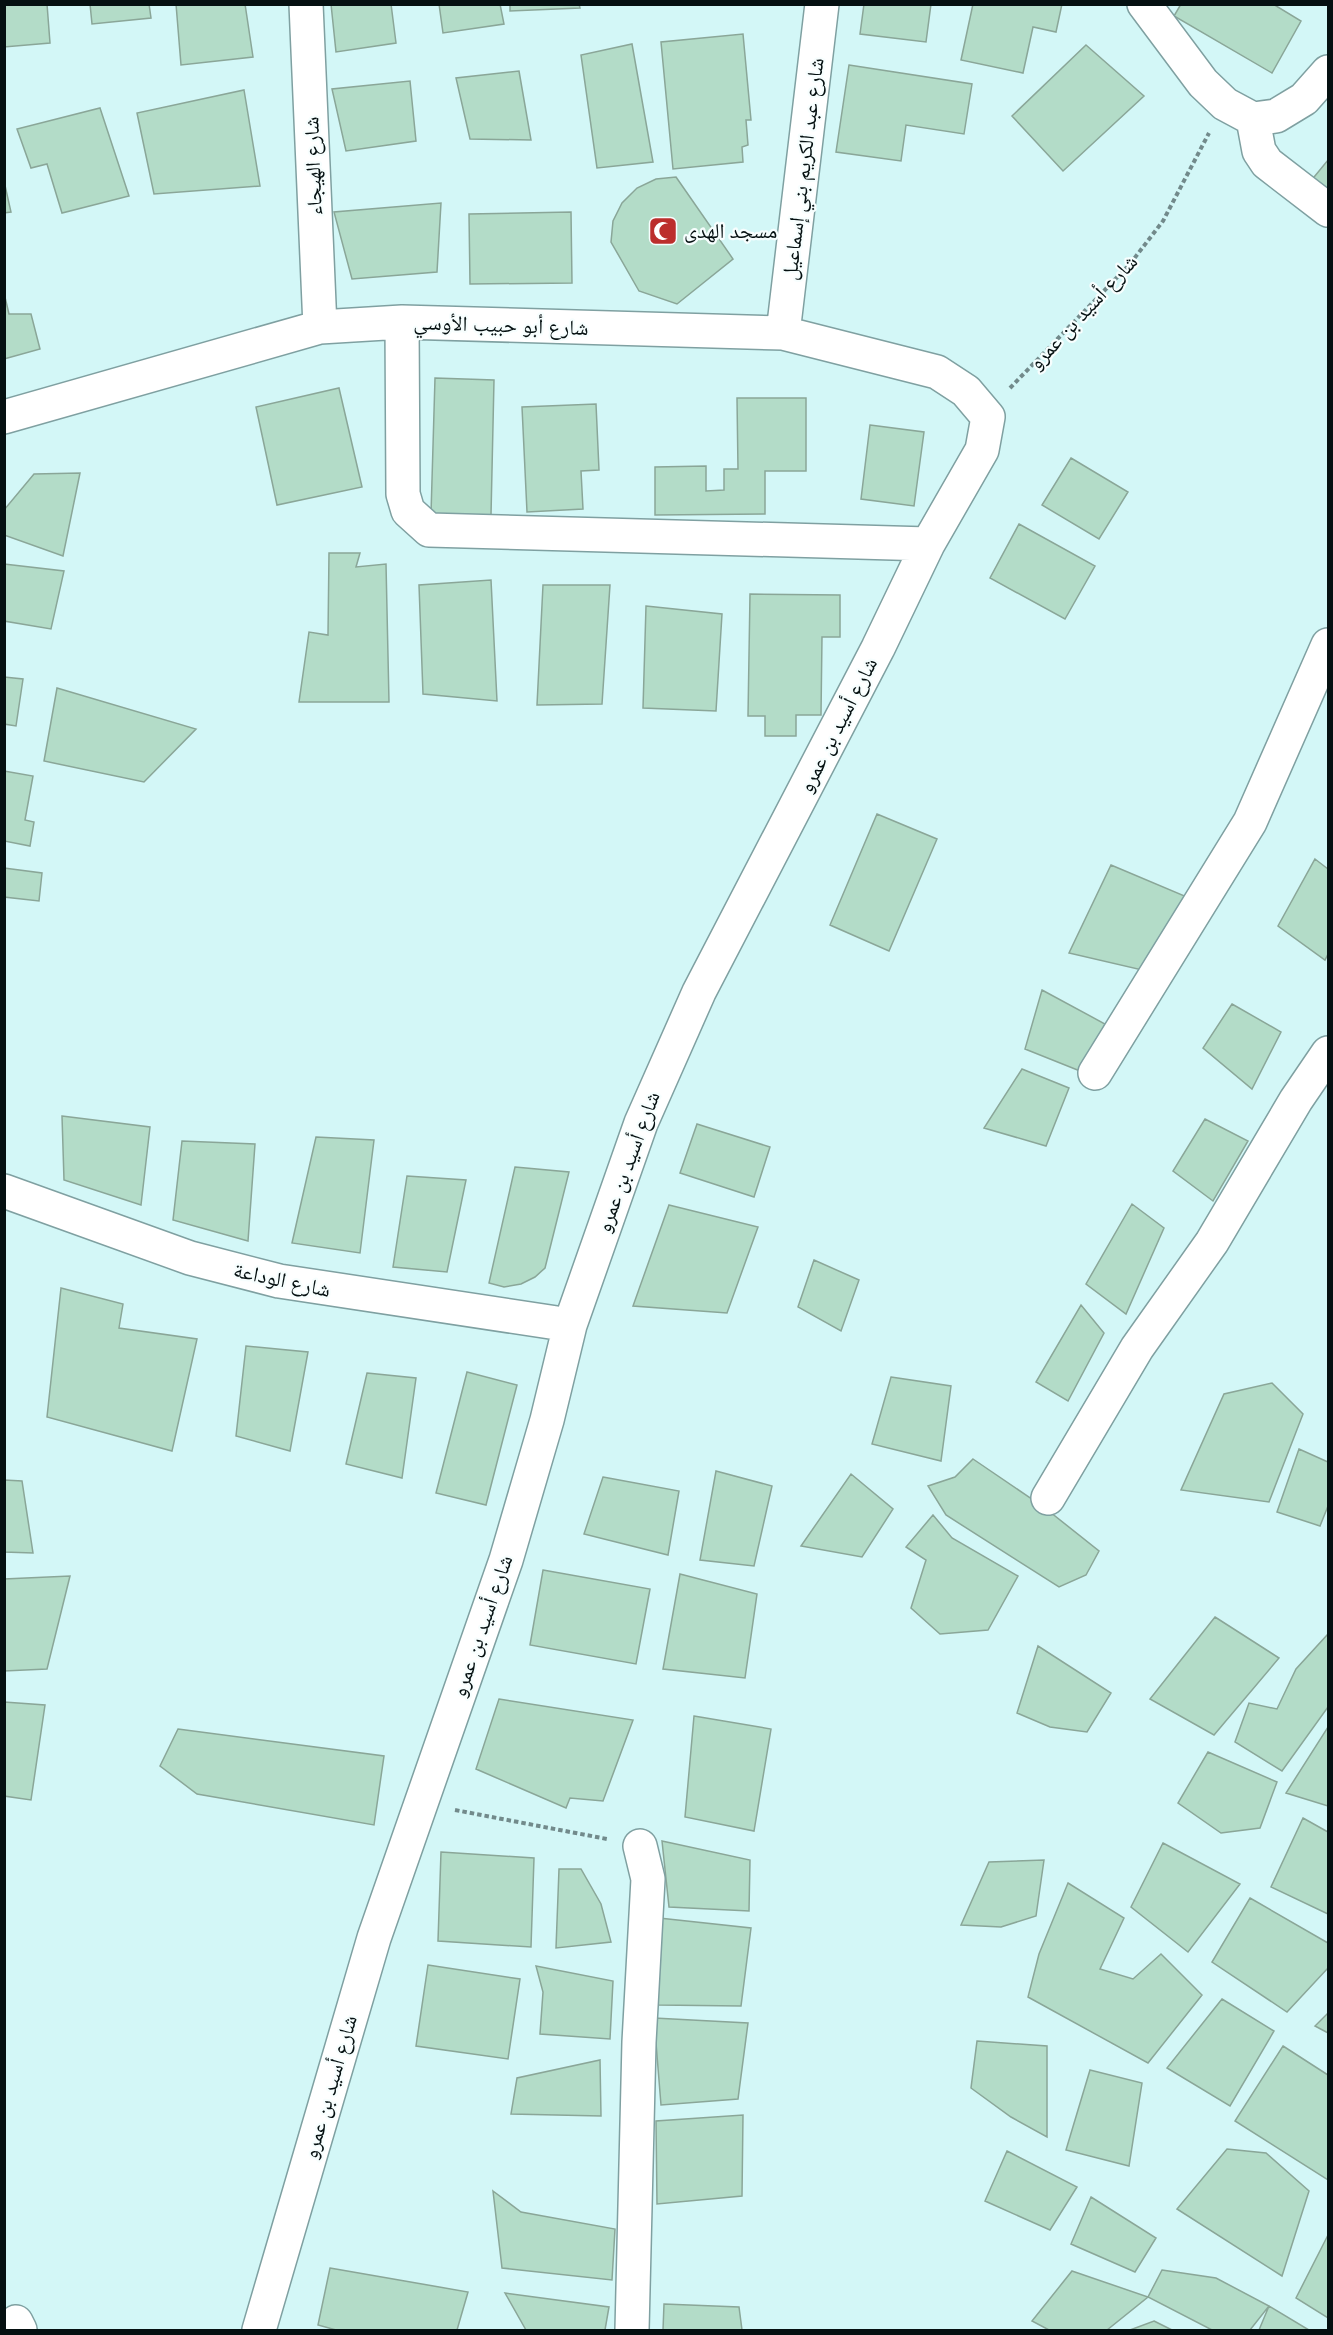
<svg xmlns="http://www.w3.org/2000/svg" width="1333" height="2335" font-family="'Open Sans','Noto Naskh Arabic',sans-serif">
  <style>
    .building { fill: #b3dcc8; stroke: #8aa698; stroke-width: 1.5 }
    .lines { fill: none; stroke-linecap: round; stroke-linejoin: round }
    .street-casing { stroke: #7fa0a1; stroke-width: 36 }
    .path { stroke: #728a8b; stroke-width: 4; stroke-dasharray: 4.5 3; stroke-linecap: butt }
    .street { stroke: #fff; stroke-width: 33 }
    .labels { text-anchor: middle; stroke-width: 4.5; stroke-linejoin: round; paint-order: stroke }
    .street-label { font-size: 21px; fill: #051011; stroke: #f7fefe }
    .poi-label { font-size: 21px; fill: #051011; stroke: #f7fefe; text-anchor: start }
  </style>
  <rect width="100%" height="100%" fill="#d3f7f7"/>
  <path class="building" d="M4,4h43l3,39 -46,4z
    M90,4h59l2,14 -59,6z
    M176,4h69l8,53 -72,8z
    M331,4h60l5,39 -60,9z
    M439,4h61l4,20 -61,9z
    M510,4h69l1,4 -70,3z
    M864,4h67l-5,38 -66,-8z
    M973,4h89l-6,28 -23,-5 -10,46 -62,-13z
    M1181,4h92l28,17 -29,52 -98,-57z
    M743,34l8,86h-5l2,25 -6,2 1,15 -70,7 -12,-127z
    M632,44l21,118 -56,6 -16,-113z
    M1086,45l58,51 -81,75 -51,-55z
    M849,65l123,19 -8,50 -58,-9 -5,36 -65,-9z
    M519,71l12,69 -61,-1 -14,-61z
    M410,81l6,60 -70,10 -14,-62z
    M244,90l16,96 -106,8 -17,-81z
    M100,108l29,88 -67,17 -15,-49 -16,4 -14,-39z
    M1328,160v38l-18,-16z
    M676,177l57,82 -56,45 -38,-13 -28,-49 2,-21 9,-18 15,-15 19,-9z
    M4,181l7,31 -7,1z
    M441,203l-4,69 -85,7 -18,-67z
    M571,212l1,71 -102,1 -1,-70z
    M4,293l5,21h22l9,35 -36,10z
    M435,378l59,2 -3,135 -60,-1z
    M339,388l23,99 -85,18 -21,-98z
    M737,398h69v73h-41v43l-110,1v-48l51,-1v25l18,-1v-21h14z
    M596,404l3,66 -18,1 2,38 -56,3 -5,-105z
    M870,425l54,7 -10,74 -53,-7z
    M1071,458l57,34 -29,47 -57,-34z
    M80,473l-17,83 -59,-21v-25l30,-36z
    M1019,524l76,42 -30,53 -75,-41z
    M329,553h31l-4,14 30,-3 3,138h-90l10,-70 19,3z
    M4,564l60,7 -13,58 -47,-8z
    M491,580l6,121 -74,-7 -4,-109z
    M543,585h67l-8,119 -65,1z
    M750,594l90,1v42h-18l-1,78h-25v21h-31v-20h-17z
    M646,606l76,8 -6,97 -73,-3z
    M4,677l19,2 -7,47 -12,-2z
    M57,688l139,41 -52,53 -100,-21z
    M4,771l29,5 -8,44 9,2 -4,24 -26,-5z
    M877,814l60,25 -48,112 -59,-26z
    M1315,859l13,10v85l-3,6 -47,-34z
    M1111,865l76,32 -45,73 -73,-17z
    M4,868l38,5 -3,28 -35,-4z
    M1042,990l63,34 -20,49 -60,-24z
    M1232,1004l49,28 -29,57 -49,-41z
    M1022,1069l47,19 -23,58 -62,-18z
    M62,1116l88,11 -9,78 -77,-25z
    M1205,1119l43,22 -35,60 -40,-30z
    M697,1124l73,23 -16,50 -74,-24z
    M316,1137l58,3 -14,113 -68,-10z
    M182,1141l73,3 -7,97 -75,-21z
    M515,1167l54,5 -24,96 -10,9 -14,7 -17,3 -15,-4z
    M407,1176l59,4 -19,92 -54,-5z
    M1132,1204l32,24 -38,86 -40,-30z
    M669,1205l89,22 -31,86 -94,-7z
    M814,1260l45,20 -18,51 -43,-24z
    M61,1288l62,16 -4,24 78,11 -25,112 -125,-34z
    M1081,1305l23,28 -36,68 -32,-19z
    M246,1346l62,6 -18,99 -54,-15z
    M467,1372l50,13 -31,120 -50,-12z
    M367,1373l49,5 -14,100 -56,-14z
    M891,1377l60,9 -10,75 -69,-17z
    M1272,1383l31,31 -34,88 -88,-12 43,-96z
    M1299,1449l29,13v44l-8,20 -43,-14z
    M973,1459l72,49 54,43 -13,24 -27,12 -113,-72 -18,-29 27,-9z
    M716,1471l56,15 -18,80 -54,-6z
    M851,1474l42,35 -31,48 -61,-11z
    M603,1477l76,14 -11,64 -84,-21z
    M4,1480l18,1 11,72 -29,-1z
    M933,1515l19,23 66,38 -30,54 -48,4 -29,-26 15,-48 -20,-13z
    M543,1570l107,19 -14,75 -106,-19z
    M680,1574l77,20 -12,84 -82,-9z
    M70,1576l-23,93 -43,2v-92z
    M1215,1617l64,41 -65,77 -64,-36z
    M1328,1634v73l-46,64 -47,-29 14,-39 28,6 19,-40z
    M1038,1646l73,47 -24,39 -37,-5 -33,-14z
    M499,1699l134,21 -30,81 -33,-3 -4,10 -90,-39z
    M4,1702l41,3 -14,95 -27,-4z
    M694,1716l77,13 -17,102 -69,-14z
    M1328,1727v79l-42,-13z
    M178,1729l206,27 -10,69 -177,-31 -37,-28z
    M1208,1752l69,30 -17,46 -39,5 -43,-30z
    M1303,1818l25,14v82l-57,-27z
    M662,1841l88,19 -1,51 -80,-4z
    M1163,1843l77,41 -52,68 -57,-45z
    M441,1852l93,6 -3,89 -93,-6z
    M1044,1860l-8,56 -35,11 -40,-2 28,-63z
    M559,1869h22l20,35 10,38 -55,6z
    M1068,1883l56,35 -24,51 33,10 28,-25 41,41 -54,68 -120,-66 11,-43z
    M1250,1898l78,45v25l-41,44 -75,-50z
    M659,1918l92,10 -10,78 -83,-1z
    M428,1965l92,14 -12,80 -92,-13z
    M536,1966l77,15 -3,58 -70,-5 3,-42z
    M1222,1999l52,32 -44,75 -63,-38z
    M1328,2013v20l-13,-7z
    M654,2018l94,5 -10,76 -77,6z
    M977,2041l70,5v91l-36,-20 -40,-29z
    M1283,2046l45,29v105l-93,-59z
    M600,2060l1,56 -90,-2 6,-36z
    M1090,2070l52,13 -13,83 -63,-16z
    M743,2115l-1,81 -85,8 -1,-83z
    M1227,2149l39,4 43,38 -27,85 -105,-67z
    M1007,2151l70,36 -27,43 -65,-29z
    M493,2191l28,21 94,17 -3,51 -110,-12z
    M1091,2197l65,41 -21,34 -64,-28z
    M1328,2235v83l-32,-20z
    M330,2268l138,24 -11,38h-121l-18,-5z
    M1162,2270l54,8 53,28 -19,24h-38l-64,-33z
    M1072,2271l76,26 -41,33h-58l-17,-9z
    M505,2293l104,14 -4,23h-79z
    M664,2304l75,3 3,23h-79z
    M1269,2306l40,24h-50z
    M1154,2321l18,9h-42z"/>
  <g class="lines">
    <g class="street-casing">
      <path id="street" d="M306,4l14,323
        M1144,4l59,79 22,21 28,15
        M1253,119l6,32 8,12 61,47
        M1253,119l23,-3 28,-17 24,-27
        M402,322l1,172 5,17 21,19 499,14
        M783,333l39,-329
        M4,417l316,-90 82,-5 381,11 154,39 29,19 22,26 -6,33 -54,94 -50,104 -179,344 -58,131 -71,202 -23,95 -41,140 -132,378 -115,392
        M1095,1073l155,-251 78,-177
        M4,1191l186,67 89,23 291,44
        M1048,1498l89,-150 75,-106 84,-142 32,-47
        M16,2322l4,8
        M632,2330l7,-288 9,-163 -8,-33"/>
    </g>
    <path class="path" d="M1010,388l120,-124 33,-43 46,-88
      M455,1810l152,29"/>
    <use href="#street" class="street"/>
  </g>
  <defs>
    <g id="mosque-square" transform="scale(1.5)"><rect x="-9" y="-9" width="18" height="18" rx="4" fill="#bc2e2c" stroke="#f7fefe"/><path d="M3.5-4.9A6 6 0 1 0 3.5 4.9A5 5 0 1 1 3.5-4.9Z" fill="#fff"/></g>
  </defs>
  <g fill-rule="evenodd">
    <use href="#mosque-square" x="663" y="231"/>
  </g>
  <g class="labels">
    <g class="street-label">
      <text transform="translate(313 166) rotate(-92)" y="7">شارع الهيجاء</text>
      <text transform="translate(803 169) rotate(-83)" y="7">شارع عبد الكريم بني إسماعيل</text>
      <text transform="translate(1083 312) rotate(-47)" y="7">شارع أسيد بن عمرو</text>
      <text transform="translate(501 325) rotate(2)" y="7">شارع أبو حبيب الأوسي</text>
      <text transform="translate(838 725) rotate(-63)" y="7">شارع أسيد بن عمرو</text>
      <text transform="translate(628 1162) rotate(-70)" y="7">شارع أسيد بن عمرو</text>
      <text transform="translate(282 1280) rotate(12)" y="7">شارع الوداعة</text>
      <text transform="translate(482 1626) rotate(-71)" y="7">شارع أسيد بن عمرو</text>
      <text transform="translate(330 2087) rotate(-74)" y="7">شارع أسيد بن عمرو</text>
    </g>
    <g class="poi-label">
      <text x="684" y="238">مسجد الهدى</text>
    </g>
  </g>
  <rect width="1333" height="2335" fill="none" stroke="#051011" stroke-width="12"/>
</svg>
